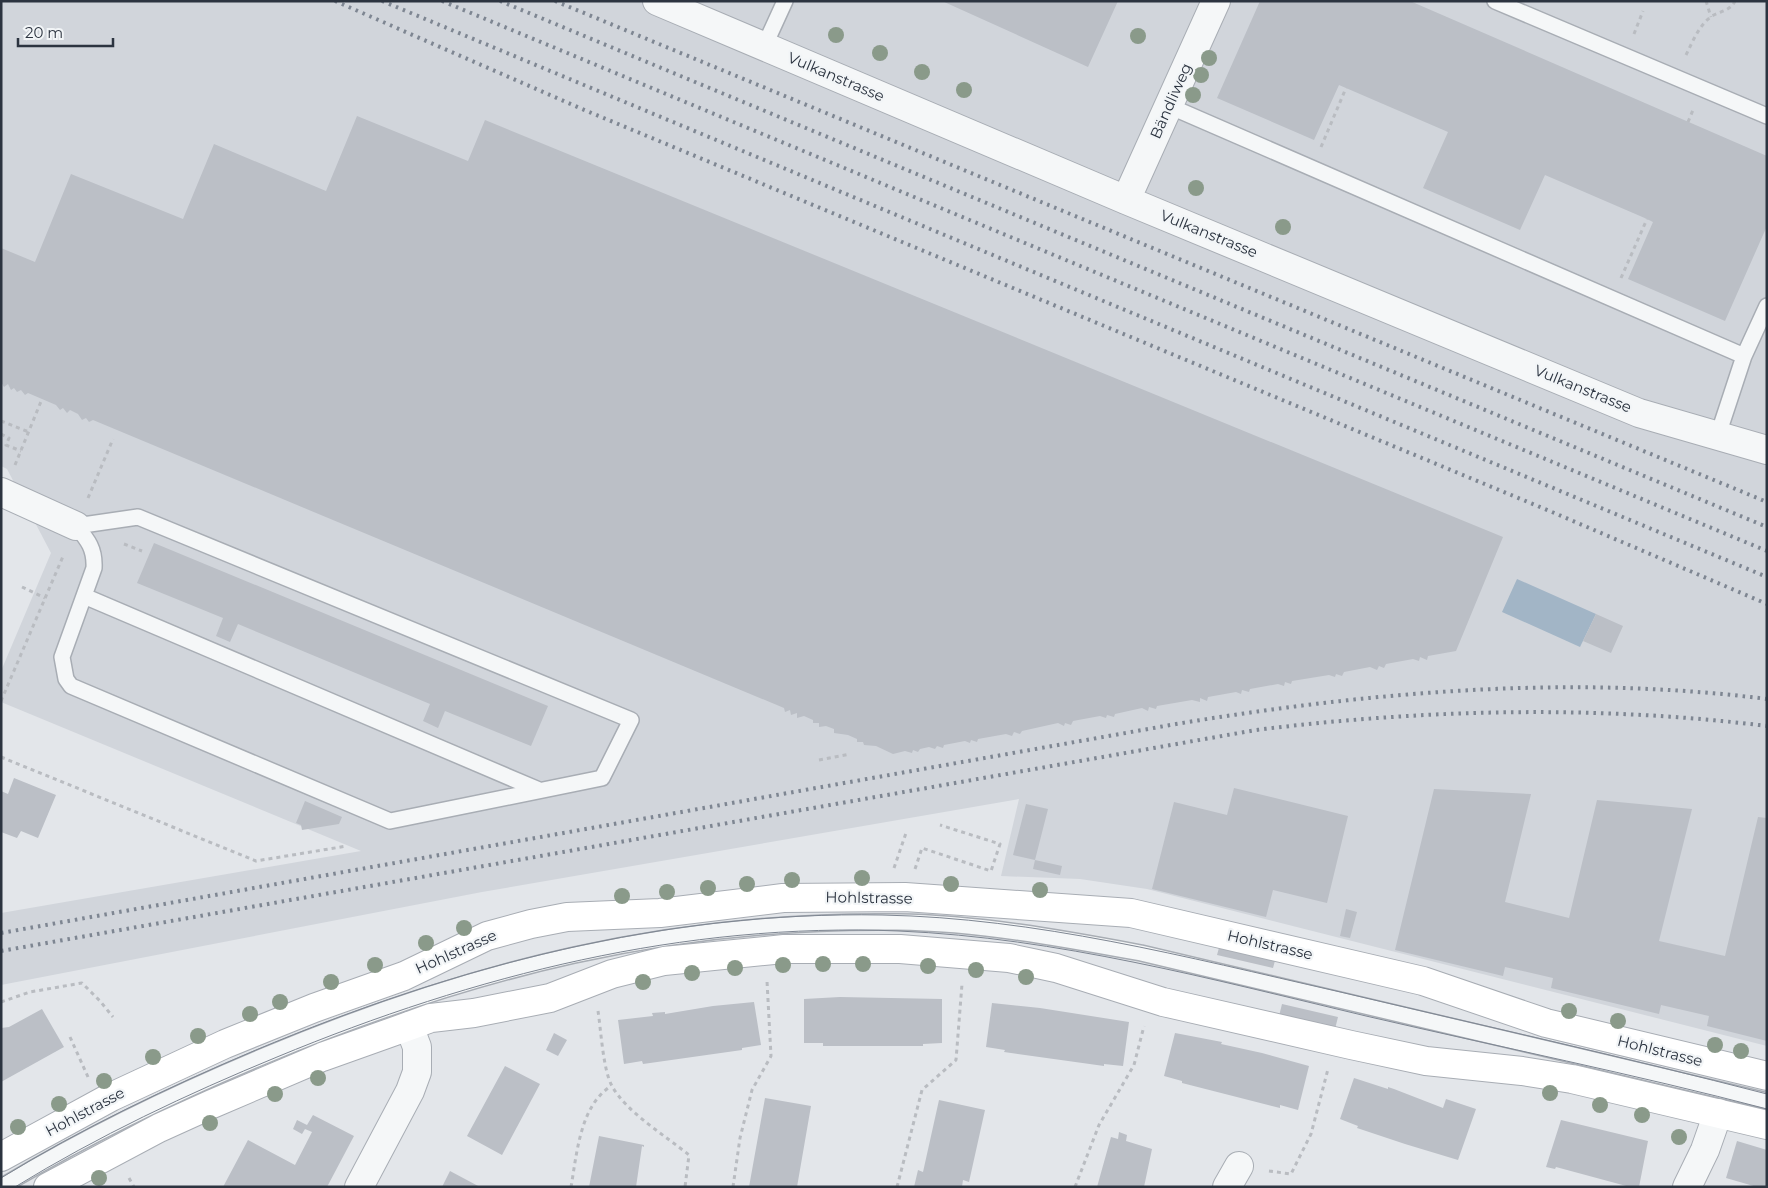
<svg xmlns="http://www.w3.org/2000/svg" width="1768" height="1188" font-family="Montserrat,sans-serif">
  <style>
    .built { fill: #d1d5db }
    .water { fill: #a2b5c6 }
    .building { fill: #bbbfc6 }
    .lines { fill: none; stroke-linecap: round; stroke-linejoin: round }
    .lane-casing { stroke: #a8adb4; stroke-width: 18 }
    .street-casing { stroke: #a8adb4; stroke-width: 30 }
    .secondary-casing { stroke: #a8adb4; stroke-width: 30 }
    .path { stroke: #b9bcc1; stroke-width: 3; stroke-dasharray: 4 4; stroke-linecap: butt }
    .lane { stroke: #f5f7f8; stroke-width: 15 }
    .street { stroke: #f5f7f8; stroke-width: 28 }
    .secondary { stroke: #fff; stroke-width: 28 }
    .tram { stroke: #7e8692; stroke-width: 1 }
    .rail { stroke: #7e8692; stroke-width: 4; stroke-dasharray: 2.5 5; stroke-linecap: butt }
    .tree { fill: #8a9a8a }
    .labels { text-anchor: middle; stroke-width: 4.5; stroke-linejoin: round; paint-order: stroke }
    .street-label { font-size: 15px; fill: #2c3440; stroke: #f2f5f7 }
  </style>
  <rect width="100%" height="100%" fill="#e3e6ea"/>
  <path class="built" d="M1,1h1766v1045l-620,-157 -67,-10 -79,-3 18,-77 -537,93 -481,93v-72l360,-62 -360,-149v-31l50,-118 -44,-84 -6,-3z"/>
  <path class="water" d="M1517,579l79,35 -16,33 -78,-35z"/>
  <path class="building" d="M942,1h176l-30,66z
    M1260,1h150l357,155v70l-42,95 -97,-42 25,-57 -6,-3 -102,-44 -25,55 -97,-42 25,-56 -109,-47 -25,55 -97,-42z
    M357,116l111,45 17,-41 1018,417 -47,114 -28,5 -1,4 -7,-3 -1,4 -6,-2 -27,5 -2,4 -5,-2 -2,4 -7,-3 -26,5 -2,4 -6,-2 -1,3 -6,-2 -37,6 -1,3 -6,-2 -1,4 -6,-2 -28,5 -1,3 -7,-2 -1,4 -5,-2 -28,5 -1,4 -7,-3v4l-8,-2 -35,6 -1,3 -7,-2 -1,4 -6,-3 -27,6 -1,3 -7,-2 -1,3 -6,-2 -27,5 -2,4 -6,-2 -1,3 -6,-3 -36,8 -2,3 -6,-2 -2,4 -6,-2 -28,5 -1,3 -6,-2 -1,3 -5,-2 -21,4 -1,3 -6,-2 -2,3 -6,-2 -9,2 -2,3 -5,-2 -1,3 -7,-2 -12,3 -17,-8 -12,-1 -1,-3h-6v-3l-9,-4 -14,-2v-4l-8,-3 -7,1v-4h-6v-3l-9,-4 -7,2v-5l-6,2 -1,-5 -5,2 -1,-4 -691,-288 -4,2 -3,-4 -4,2 -4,-6 -8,-4 -3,3 -4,-5 -3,2 -4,-5 -28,-12 -3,2 -4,-5 -4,2 -3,-4 -3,2 -3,-6 -4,3 -3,-5v-134l34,14 36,-88 112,45 31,-75 112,47z
    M154,543l394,163 -17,40 -86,-35 -7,17 -15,-7 7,-17 -192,-80 -8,18 -14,-6 7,-18 -86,-35z
    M1596,614l27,12 -12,27 -28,-12z
    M14,778l42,17 -18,43 -17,-7 -4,7 -16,-6v-41l7,3z
    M1234,788l114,28 -21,87 -54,-13 -7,27 -114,-28 22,-87 53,13z
    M1434,789l97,5 -26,108 64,16 28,-118 95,9 -33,132 66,15 33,-139 9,1v223l-60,-15 2,-10 -48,-11 -2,9 -108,-26 2,-10 -48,-11 -2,9 -108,-26z
    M305,801l37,16 -3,7 -37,6 -1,-5 -5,-2z
    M1026,804l22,5 -13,51 -22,-5z
    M1035,860l27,6 -2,9 -27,-6z
    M1346,909l11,3 -7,26 -10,-2z
    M1220,944l56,13 -3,11 -56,-13z
    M840,997l102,2v44l-19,1v2h-100v-3h-19v-44z
    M754,1002l7,43 -19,3v2l-99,14 -1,-3 -18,3 -6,-44 35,-4 -1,-3 13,-1v2l48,-8z
    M992,1003l48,5 89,14 -6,44 -19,-2v2l-100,-14 1,-2 -19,-3z
    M1282,1004l56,13 -3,12 -56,-13z
    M42,1009l22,38 -63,35v-54l8,-1z
    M554,1033l13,7 -9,16 -12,-6z
    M1175,1033l47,9 -1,2 41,9 47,13 -11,44 -18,-5v3l-98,-25v-2l-18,-5z
    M505,1066l35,18 -38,71 -35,-19z
    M1354,1078l34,11v-2l6,2 49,19 3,-9 30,10 -18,51 -53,-16 -48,-16 1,-2 -18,-7z
    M765,1098l46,8 -14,81h-48z
    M939,1100l46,10 -16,72 -6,-2 -1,7h-48l4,-17 5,2z
    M313,1115l41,21 -27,51h-104l25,-47 47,25 17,-33 -7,-3 -3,5 -9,-5 4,-9 10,5z
    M1561,1120l87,21 -9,46h-9l-74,-20 -1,2 -9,-2z
    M1119,1132l8,3 -1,6 26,8 -8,38h-47l14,-50 7,2z
    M599,1136l45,9v2l-2,-1 -6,41h-47z
    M1737,1141l30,9v37h-10l-31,-9z
    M450,1171l30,16h-38z"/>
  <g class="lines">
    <g class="lane-casing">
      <path id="lane" d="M1495,1l272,115
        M764,47l21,-46
        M1169,106l575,250
        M1718,435l26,-79 23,-50
        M138,517l493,203 -29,58 -212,43 -319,-135 -5,-7 -4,-22 32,-89c1,-19 -6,-28 -18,-42z
        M84,596l455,194
        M1,1187c85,-51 172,-93 263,-131 208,-87 406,-137 633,-134 82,1 163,16 244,31l626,148"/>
    </g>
    <g class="street-casing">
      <path id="street" d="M657,1l469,199 513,213 128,37
        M1126,200l90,-199
        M1,492l75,34
        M359,1187l51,-96 7,-19v-25l-8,-21
        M1227,1187l12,-21
        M1687,1187l18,-37 13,-37"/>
    </g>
    <g class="secondary-casing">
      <path id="secondary" d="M1,1157l110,-60 114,-53 89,-36 90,-32 83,-40 44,-12 36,-7 93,-4 123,-15 122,-1 226,16 292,68 123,42 221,53
        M48,1187l111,-59 53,-24 110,-47 87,-31 22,-8 43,-5 76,-15 62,-24 52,-13 120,-12h116l109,9 47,10 107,34 188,43 75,16 96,10 50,8 195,46"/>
    </g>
    <path class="path" d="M1706,1l5,16
      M1634,34l9,-23
      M1686,55c7,-14 13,-30 26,-39 9,-5 18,-5 23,-15
      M1688,122l5,-12
      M1321,147l25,-59
      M1621,278l26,-59
      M1,421l28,11
      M1,434l8,4 -3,7 15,6
      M15,465l27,-66
      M88,498l25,-59
      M124,544l18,7
      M22,587l23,11
      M1,701l63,-147
      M1,757l255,104 91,-15
      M819,760l31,-6
      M894,868l12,-35
      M915,869l7,-21 69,23 9,-27 -60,-19
      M1,1002l29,-10 52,-9 18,18 13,16
      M598,1011c3,19 5,59 14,75 14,26 54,50 77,69l-4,32
      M70,1037l18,40
      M1269,1171l22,3 20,-40 17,-65
      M129,1178l5,9
      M571,1187c6,-34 9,-81 40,-101
      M733,1187l7,-49 12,-48 19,-34 -4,-75
      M897,1187l25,-97 34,-30 6,-76
      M1075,1187l24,-62 35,-60 10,-39"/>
    <use href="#lane" class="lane"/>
    <use href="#street" class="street"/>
    <use href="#secondary" class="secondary"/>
    <path class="tram" d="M1,1178c81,-50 168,-91 255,-128 200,-84 409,-139 626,-135 155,3 304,42 454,76 144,34 288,66 431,103
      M15,1187c83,-51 172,-93 262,-130 198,-82 407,-135 622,-126 159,7 312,48 467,85 133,31 268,58 401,93"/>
    <path class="rail" d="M335,1l247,108 970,403 215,92
      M382,1l1385,576
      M442,1l1325,550
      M500,1l1267,526
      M555,1l1212,501
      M1,933l1175,-209c194,-32 394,-50 591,-25
      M1,951l1255,-221c170,-21 341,-25 511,-4"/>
  </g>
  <g class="tree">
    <circle cx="836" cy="35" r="8"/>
    <circle cx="1138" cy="36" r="8"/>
    <circle cx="880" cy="53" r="8"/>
    <circle cx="1209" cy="58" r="8"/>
    <circle cx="922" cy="72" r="8"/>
    <circle cx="1201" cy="75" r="8"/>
    <circle cx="964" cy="90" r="8"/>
    <circle cx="1193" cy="95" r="8"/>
    <circle cx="1196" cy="188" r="8"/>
    <circle cx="1283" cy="227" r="8"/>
    <circle cx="862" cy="878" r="8"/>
    <circle cx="792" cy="880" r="8"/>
    <circle cx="747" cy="884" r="8"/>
    <circle cx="951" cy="884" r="8"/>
    <circle cx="708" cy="888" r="8"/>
    <circle cx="1040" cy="890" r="8"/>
    <circle cx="667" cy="892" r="8"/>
    <circle cx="622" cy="896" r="8"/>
    <circle cx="464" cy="928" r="8"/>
    <circle cx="426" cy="943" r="8"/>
    <circle cx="823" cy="964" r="8"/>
    <circle cx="863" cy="964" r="8"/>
    <circle cx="375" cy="965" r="8"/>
    <circle cx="783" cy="965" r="8"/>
    <circle cx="928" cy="966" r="8"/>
    <circle cx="735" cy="968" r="8"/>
    <circle cx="976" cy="970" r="8"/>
    <circle cx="692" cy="973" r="8"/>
    <circle cx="1026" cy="977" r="8"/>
    <circle cx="331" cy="982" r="8"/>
    <circle cx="643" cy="982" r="8"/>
    <circle cx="280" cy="1002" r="8"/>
    <circle cx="1569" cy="1011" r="8"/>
    <circle cx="250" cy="1014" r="8"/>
    <circle cx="1618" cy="1021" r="8"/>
    <circle cx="198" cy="1036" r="8"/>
    <circle cx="1715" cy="1045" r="8"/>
    <circle cx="1741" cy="1051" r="8"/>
    <circle cx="153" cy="1057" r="8"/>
    <circle cx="318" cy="1078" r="8"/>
    <circle cx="104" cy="1081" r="8"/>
    <circle cx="1550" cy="1093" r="8"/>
    <circle cx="275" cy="1094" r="8"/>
    <circle cx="59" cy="1104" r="8"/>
    <circle cx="1600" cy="1105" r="8"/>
    <circle cx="1642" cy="1115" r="8"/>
    <circle cx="210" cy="1123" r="8"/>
    <circle cx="18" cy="1127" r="8"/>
    <circle cx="1679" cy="1137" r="8"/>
    <circle cx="99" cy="1178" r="8"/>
  </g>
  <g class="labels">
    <g class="street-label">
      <text transform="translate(836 77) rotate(23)" y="5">Vulkanstrasse</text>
      <text transform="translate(1171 101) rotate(-66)" y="5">Bändliweg</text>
      <text transform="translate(1209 234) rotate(22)" y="5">Vulkanstrasse</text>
      <text transform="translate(1583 389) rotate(22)" y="5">Vulkanstrasse</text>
      <text transform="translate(869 898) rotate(1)" y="5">Hohlstrasse</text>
      <text transform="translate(1270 945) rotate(13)" y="5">Hohlstrasse</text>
      <text transform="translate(456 952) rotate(-24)" y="5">Hohlstrasse</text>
      <text transform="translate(1660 1051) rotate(14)" y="5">Hohlstrasse</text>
      <text transform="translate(85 1112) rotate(-28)" y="5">Hohlstrasse</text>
    </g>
  </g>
  <rect width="1768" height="1188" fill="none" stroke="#2c3440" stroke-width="5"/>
  <path d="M18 38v8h95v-8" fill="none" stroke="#2c3440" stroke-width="2.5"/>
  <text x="25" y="38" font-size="15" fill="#2c3440" stroke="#f2f5f7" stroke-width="4" paint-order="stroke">20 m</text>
</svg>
